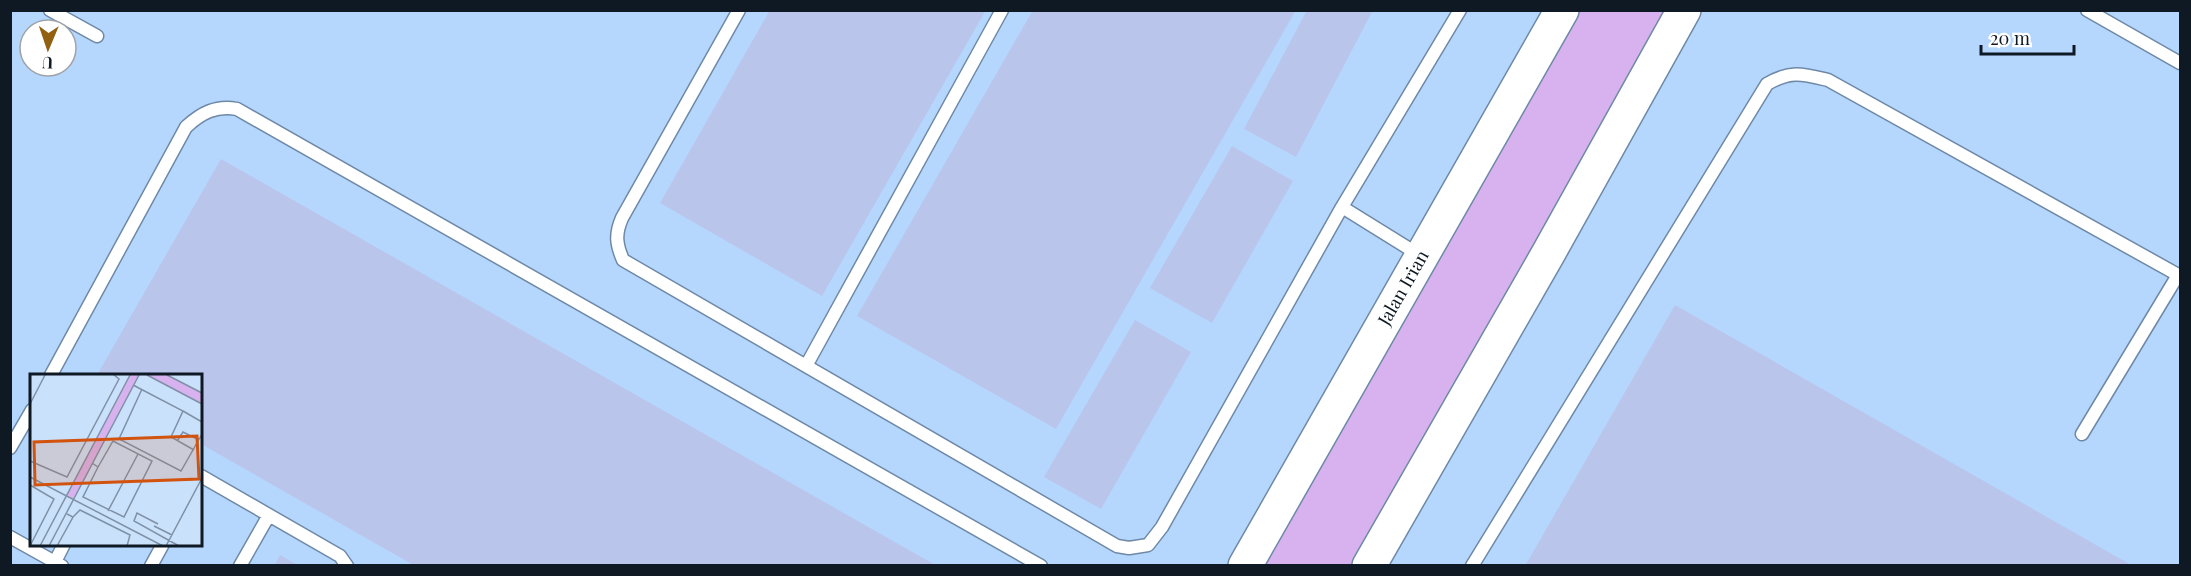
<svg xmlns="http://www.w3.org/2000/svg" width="2191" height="576" font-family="'Playfair Display',serif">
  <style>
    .built { fill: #b5d7fe; fill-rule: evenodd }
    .green { fill: #d7b2ef }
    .building { fill: #bac5ec }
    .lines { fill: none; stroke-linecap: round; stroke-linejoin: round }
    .lane-casing { stroke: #6e89a7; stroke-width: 15 }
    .secondary-casing { stroke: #6e89a7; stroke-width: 36 }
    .lane { stroke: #fff; stroke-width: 12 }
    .secondary { stroke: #fff; stroke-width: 33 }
    .labels { text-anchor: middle; stroke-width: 4.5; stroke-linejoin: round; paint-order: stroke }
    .street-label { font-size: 18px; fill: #0e1924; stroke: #fff }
    .inset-road { fill: none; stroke: #7f91a6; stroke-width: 1.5 }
    .view { fill: #d2530e; fill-opacity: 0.15; stroke: #d2530e; stroke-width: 3 }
    .inset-edge { fill: none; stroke: #0e1924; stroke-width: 3 }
  </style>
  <rect width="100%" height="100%" fill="#cae1fc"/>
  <path class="built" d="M11,11h2169v554h-2169zM30,30h36v36h-36zM32,375h169v169h-169z"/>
  <path class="green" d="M1562,11h119l-317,554 -119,1z"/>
  <path class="building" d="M770,10h216l-164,286 -162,-93z
    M1033,10h263l-240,419 -199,-113z
    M1307,10h66l-77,147 -52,-28z
    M1232,146l61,35 -81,142 -62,-35z
    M221,159l716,407h-522l-214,-122v-69h-104z
    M1675,305l458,261h-608z
    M1135,320l56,32 -90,157 -57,-32z
    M280,555l19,11h-25z"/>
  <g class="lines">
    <g class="lane-casing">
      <path id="lane" d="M50,10l47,26
        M739,10l-117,208c-7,16 -6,26 1,42l494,286 12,2 19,-3 14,-18 180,-320 79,49
        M2087,10l93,53
        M1342,207l118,-197
        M806,366l196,-356
        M51,375l135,-248c15,-14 30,-22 51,-18l804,457
        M2082,434l96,-159
        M10,448l22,-38
        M201,476l139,80 7,10
        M10,537l52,29
        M55,562l9,-18
        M151,566l12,-22
        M240,566l29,-51
        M1472,566l295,-482c24,-14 36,-10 61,-4l352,196"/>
    </g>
    <g class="secondary-casing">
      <g id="secondary">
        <path id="s1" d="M1245,566l317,-556"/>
        <path d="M1369,566l179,-312 136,-244"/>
      </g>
    </g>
    <use href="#lane" class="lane"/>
    <use href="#secondary" class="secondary"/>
  </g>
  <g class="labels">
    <g class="street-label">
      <text dy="6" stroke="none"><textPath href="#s1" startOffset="320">Jalan Irian</textPath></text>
    </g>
  </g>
  <g transform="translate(30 374)">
    <rect width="172" height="172" fill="#cae1fc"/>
    <path d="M100,1h9l-66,124 -7,-3zM117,1h20l35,18v11z" fill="#d7b2ef"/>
    <path class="inset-road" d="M117,1l55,29M137,1l35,18M103,11l50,26 -12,26 23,13M112,15l-23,50 62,32 21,-37M0,30l15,-29M153,37l19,11M147,67l6,-9 16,8M0,87l37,16 52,-98 -5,-4M62,89l6,4 15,-26 39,20 -28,56 -41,-20 15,-30M0,103l133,69M0,111l24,14 -24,47M78,137l30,-57M43,143l7,-7 50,25 -3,11M128,150l-21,-11 -3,8 45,25M124,152l18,9M10,172l90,-171M19,172l90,-171M27,172l16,-29 -6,-3M136,172l36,-68"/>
    <path class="view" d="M167,62l2,43 -164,6 -1,-43z"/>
    <rect width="172" height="172" class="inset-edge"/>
  </g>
  <rect width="2191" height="576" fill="none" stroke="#0e1924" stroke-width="24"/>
  <g transform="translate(48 48) rotate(182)"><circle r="28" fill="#ffffff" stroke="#9fa3a7" stroke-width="1.5"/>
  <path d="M0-4.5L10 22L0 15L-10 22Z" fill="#926011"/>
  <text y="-9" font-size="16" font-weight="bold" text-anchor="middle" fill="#0e1924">U</text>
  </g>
  <path d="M1981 45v9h93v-9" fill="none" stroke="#0e1924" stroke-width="3"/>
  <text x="1990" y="45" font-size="18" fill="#0e1924" stroke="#ffffff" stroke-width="4.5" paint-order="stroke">20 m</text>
</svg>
